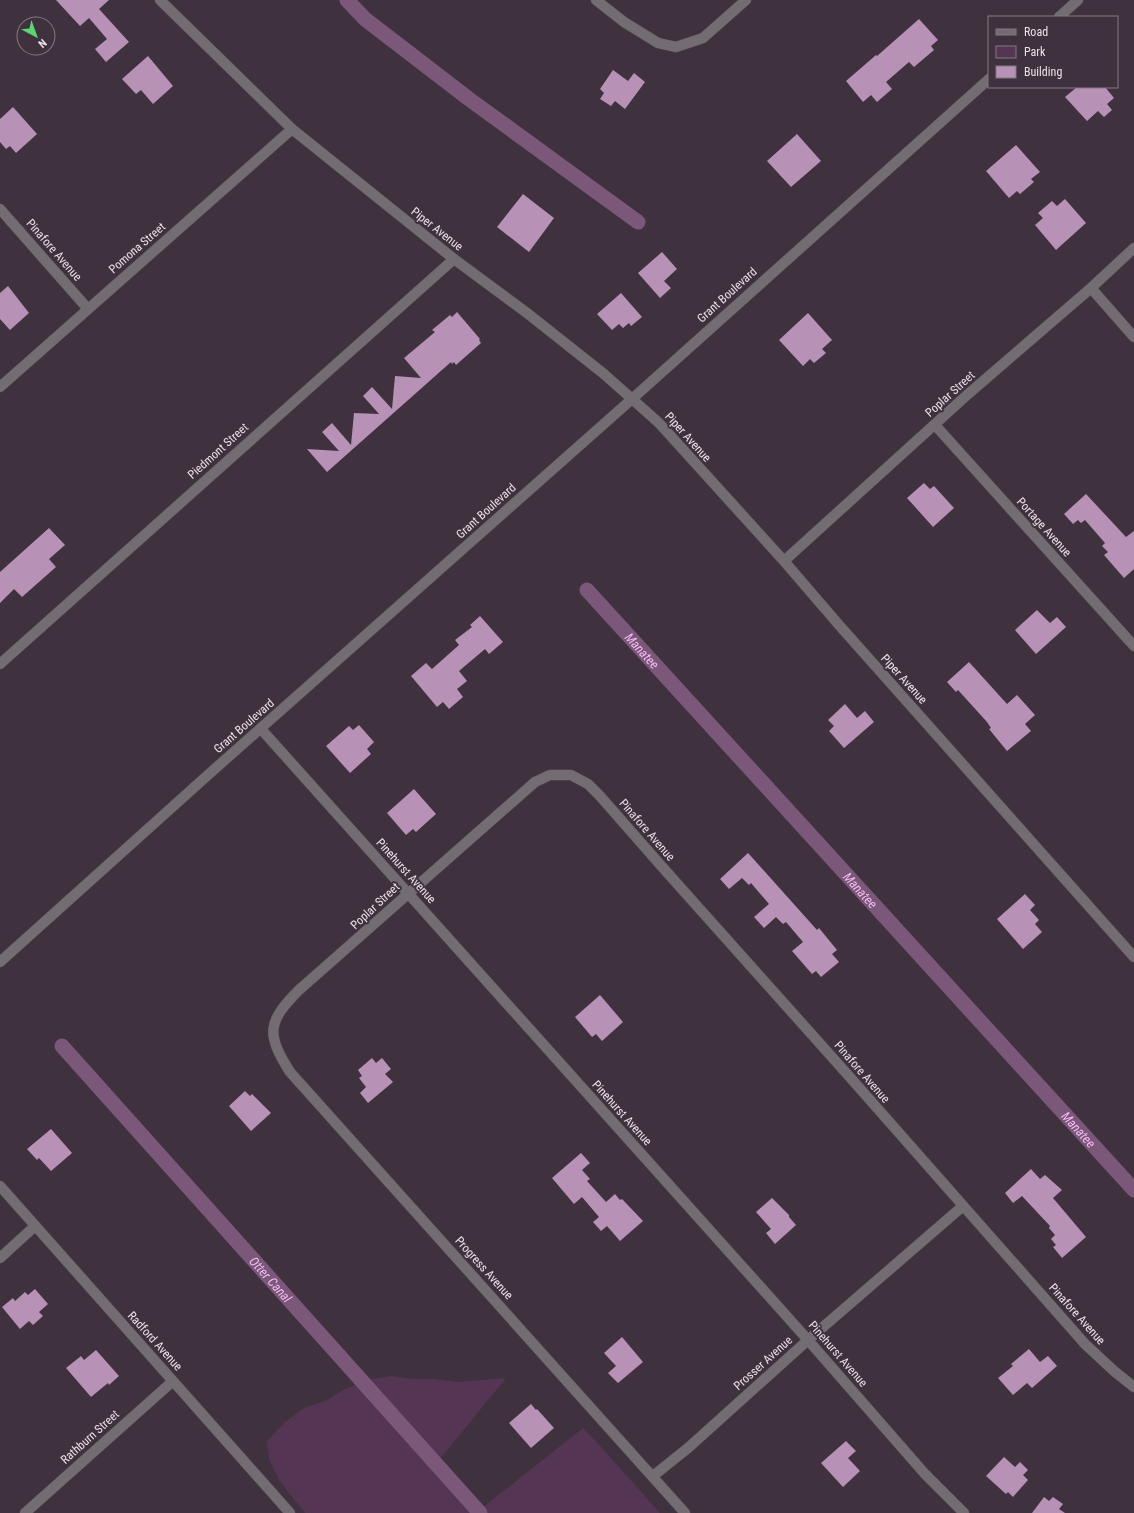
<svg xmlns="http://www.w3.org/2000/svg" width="1134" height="1513" font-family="'Roboto Condensed',sans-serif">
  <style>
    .green { fill: #543554 }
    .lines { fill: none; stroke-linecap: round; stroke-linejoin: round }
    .canal { stroke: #7b587a; stroke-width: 15 }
    .building { fill: #b791b6 }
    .street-casing { stroke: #5a4e59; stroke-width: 11 }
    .street { stroke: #736d73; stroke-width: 10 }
    .labels { text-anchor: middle; stroke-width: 4; stroke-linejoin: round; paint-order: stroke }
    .street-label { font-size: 12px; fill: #eae1e9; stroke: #3f323e }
    .water-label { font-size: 13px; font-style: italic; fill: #f6bcf5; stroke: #3f323e }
  </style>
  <rect width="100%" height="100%" fill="#3f323e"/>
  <path class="green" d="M391,1376l22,3h21l23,3 49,-4 -66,81 42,49 101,-80 10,10 67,75h-355l-26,-33 -10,-21 -2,-18 18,-19 19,-14 21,-7 20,-12 22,-9z"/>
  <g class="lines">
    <g class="canal">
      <path d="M347,0l18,19 104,80 169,123"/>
      <path id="s1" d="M587,590l547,600"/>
      <path id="s2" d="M62,1046l418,467"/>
    </g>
  </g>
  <path class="building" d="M56,0h53l-10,9 30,33 -23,20 -11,-13 12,-10 -18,-21 -9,8z
    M919,19l19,21 -7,6 3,4 -20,17 -5,-5 -23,20 6,7 -15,13 -6,-7 -8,7 -17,-21 30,-26 1,1z
    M148,56l25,30 -20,18 -12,-14 -5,4 -14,-15z
    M613,70l15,11 6,-8 11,9 -20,27 -10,-8 -4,5 -11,-7 4,-6 -4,-4z
    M1077,87h28l9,11 -7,6 5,6 -8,7 -6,-6 -11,10 -22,-24z
    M13,107l24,27 -21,19 -6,-7 -4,3 -6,-7v-23z
    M797,134l24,27 -30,26 -24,-26z
    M1016,145l24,27 -9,7 3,3 -14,12 -3,-3 -8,7 -23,-27z
    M523,194l31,24 -25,34 -32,-25z
    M1065,199l21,24 -30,27 -21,-25 8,-7 -5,-5 14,-12 5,5z
    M662,252l15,17 -13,12 7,7 -11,10 -22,-25z
    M8,286l21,27 -19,17 -10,-11v-26z
    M621,293l21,24 -11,9 -2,-3 -6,5 -4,-4 -7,6 -15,-16z
    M457,312l23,27 -1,1 2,3 -25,22 -2,-3 -2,2 -1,-2 -124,110 -20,-23 32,2 -17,-19 10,-9 19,22 3,-32 25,1 -16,-18 9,-9 20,22 3,-33 26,2 -17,-20 31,-26 -3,-2 18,-15 2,2z
    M808,313l24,27 -10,9 4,4 -12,10 -4,-4 -7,7 -24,-26z
    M924,483l6,6 4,-3 20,22 -21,19 -26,-29z
    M1086,494l40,43 8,-6v38l-10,9 -20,-23 4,-3 -6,-6 3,-3 -20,-23 -4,3 -3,-3 -5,4 -9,-10z
    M49,528l16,17 -16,14 7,8 -34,30 -8,-8 -14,14v-31z
    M1037,610l13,13 7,-6 9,10 -30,27 -21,-24z
    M480,616l23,26 -14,12 -4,-5 -26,22 8,10 -10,8 6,8 -14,12 -6,-7 -6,5 -26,-31 15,-13 6,6 27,-24 -4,-5 17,-13 -2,-2z
    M969,662l38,42 10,-9 18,20 -10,9 6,7 -24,20 -18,-22 2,-1 -4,-6 -29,-32 -2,2 -9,-10z
    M845,704l12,14 8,-7 9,11 -30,26 -15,-17 5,-5 -6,-6z
    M359,725l15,17 -7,7 4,5 -21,19 -24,-27 23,-20 4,4z
    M414,789l22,25 -20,18 -3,-3 -7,6 -19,-22z
    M748,853l69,77 2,-2 18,22 -5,4 7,8 -18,15 -5,-6 -4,3 -20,-23 11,-9 -17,-20 -3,2 -7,-7 -12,11 -10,-11 15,-13 -18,-21 -2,2 -7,-7 -13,11 -9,-10z
    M1025,894l10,11 -5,5 9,10 -4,4 7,8 -19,17 -26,-30z
    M600,995l23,27 -21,19 -6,-7 -4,3 -17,-20z
    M372,1058l4,5 6,-5 9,11 -6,5 8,8 -25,21 -8,-10 6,-6 -7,-9 3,-2 -4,-6z
    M245,1091l5,5 2,-2 19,19 -20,18 -22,-25z
    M51,1129l21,24 -21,18 -12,-13 -2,2 -10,-11z
    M581,1153l9,10 -8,7 8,9 -3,2 19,21 9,-8 5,6 2,-1 21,22 -23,20 -13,-15 -6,5 -8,-9 6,-5 -17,-20 -8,7 -22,-26z
    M1031,1169l9,10 5,-4 17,15 -9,8 33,39 -24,21 -9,-11 3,-2 -5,-6 4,-4 -6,-7 1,-2 -28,-30 -9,7 -8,-10z
    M772,1198l17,17v2l7,8 -21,19 -9,-11 5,-4 -15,-17z
    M35,1289l13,15 -9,8 4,4 -10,9 -4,-4 -9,8 -18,-22 11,-9 2,3 10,-9 3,3z
    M622,1337l21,25 -25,21 -10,-10 8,-7 -12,-13z
    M1029,1349l11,13 8,-6 9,10 -25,22 -5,-5 -14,12 -15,-17 15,-12 -2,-2z
    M96,1350l23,26 -10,9 -1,-2 -17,14 -25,-29 15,-12 3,4z
    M531,1404l5,6 1,-1 17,19 -23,20 -22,-25z
    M846,1441l10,10 -8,7 12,13 -17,16 -22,-24z
    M1004,1457l11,10 5,-5 8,8 -5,5 5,5 -15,17 -5,-5 -2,2 -20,-18z
    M1044,1497l5,4 4,-4 10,7 -4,5 6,4h-33z"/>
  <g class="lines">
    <g class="street-casing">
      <path id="street" d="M160,0l132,129 162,130 73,54 77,61 55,49 125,138 55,64 295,332
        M596,0l28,22 34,21 18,4 27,-9 43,-38
        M1059,17l19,-17
        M0,209l88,100
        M1091,288l43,49
        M0,387l292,-258
        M935,425l199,221
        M784,561l183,-166 124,-107 43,-40
        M0,664l454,-405
        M261,729l547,611 117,134 39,39
        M0,962l209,-188 423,-375 357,-320
        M0,1186l290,327
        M0,1258l35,-32
        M653,1476l35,-28 120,-108 155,-134
        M25,1513l148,-132
        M685,1513l-395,-441c-24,-38 -23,-50 9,-82l236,-208 15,-7h21l17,9 12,12 64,73 184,206 237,269 29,27 20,16"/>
    </g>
    <use href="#street" class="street"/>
  </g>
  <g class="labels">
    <g class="street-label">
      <text transform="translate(437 229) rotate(38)" y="4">Piper Avenue</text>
      <text transform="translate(137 248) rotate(-41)" y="4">Pomona Street</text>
      <text transform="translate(54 250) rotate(49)" y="4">Pinafore Avenue</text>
      <text transform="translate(727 295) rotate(-42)" y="4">Grant Boulevard</text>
      <text transform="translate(950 394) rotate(-42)" y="4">Poplar Street</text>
      <text transform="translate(688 437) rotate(48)" y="4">Piper Avenue</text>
      <text transform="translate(218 451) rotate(-42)" y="4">Piedmont Street</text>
      <text transform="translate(486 511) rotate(-42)" y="4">Grant Boulevard</text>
      <text transform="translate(1044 527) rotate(48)" y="4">Portage Avenue</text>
      <text transform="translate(904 679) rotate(48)" y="4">Piper Avenue</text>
      <text transform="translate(244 726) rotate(-41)" y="4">Grant Boulevard</text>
      <text transform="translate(647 830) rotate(49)" y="4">Pinafore Avenue</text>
      <text transform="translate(406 871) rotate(48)" y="4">Pinehurst Avenue</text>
      <text transform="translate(375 906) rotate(-43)" y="4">Poplar Street</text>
      <text transform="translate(862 1072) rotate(49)" y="4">Pinafore Avenue</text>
      <text transform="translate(622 1113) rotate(48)" y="4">Pinehurst Avenue</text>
      <text transform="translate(484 1268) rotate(48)" y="4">Progress Avenue</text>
      <text transform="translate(1077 1314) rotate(48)" y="4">Pinafore Avenue</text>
      <text transform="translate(155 1341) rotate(48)" y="4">Radford Avenue</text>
      <text transform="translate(838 1354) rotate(49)" y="4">Pinehurst Avenue</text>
      <text transform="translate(763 1363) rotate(-42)" y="4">Prosser Avenue</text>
      <text transform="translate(90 1437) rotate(-42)" y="4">Rathburn Street</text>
    </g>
    <g class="water-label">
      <text dy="5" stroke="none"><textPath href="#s1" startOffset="82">Manatee</textPath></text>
      <text dy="5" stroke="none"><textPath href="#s1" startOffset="406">Manatee</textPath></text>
      <text dy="5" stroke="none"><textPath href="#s1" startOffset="730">Manatee</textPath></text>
      <text dy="5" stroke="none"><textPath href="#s2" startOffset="313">Otter Canal</textPath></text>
    </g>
  </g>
  <rect x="988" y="16" width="130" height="72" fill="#3f323e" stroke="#837882"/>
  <rect x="996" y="29" width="20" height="6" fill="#736d73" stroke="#837882"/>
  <text x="1024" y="36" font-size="12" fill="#eae1e9">Road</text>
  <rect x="996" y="46" width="20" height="12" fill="#543554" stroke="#837882"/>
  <text x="1024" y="56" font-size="12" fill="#eae1e9">Park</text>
  <rect x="996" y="66" width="20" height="12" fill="#b791b6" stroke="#837882"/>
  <text x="1024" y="76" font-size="12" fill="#eae1e9">Building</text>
  <g transform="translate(36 36) rotate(139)"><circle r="19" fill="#3f323e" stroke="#837882"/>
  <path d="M0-3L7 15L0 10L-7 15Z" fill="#5bd56e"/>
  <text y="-6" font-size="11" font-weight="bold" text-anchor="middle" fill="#eae1e9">N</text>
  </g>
</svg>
